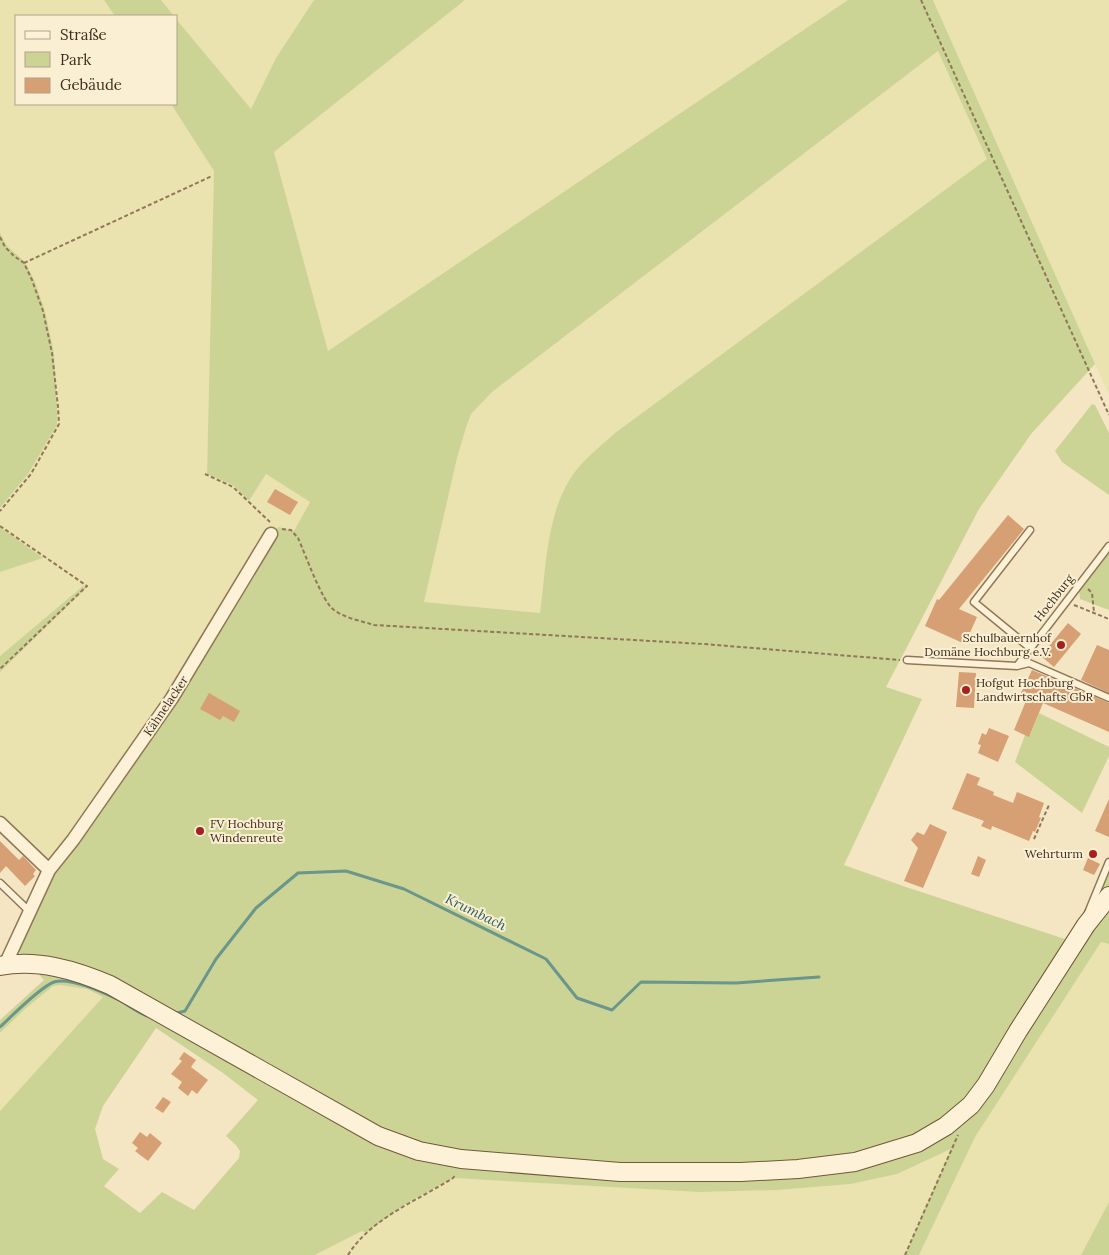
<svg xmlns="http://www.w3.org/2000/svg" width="1109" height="1255" font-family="Lora,serif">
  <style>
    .farmland { fill: #eae2af }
    .green { fill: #cbd495; fill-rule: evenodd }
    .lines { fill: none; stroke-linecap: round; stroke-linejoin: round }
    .stream { stroke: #6a968c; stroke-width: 3 }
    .building { fill: #d79f74 }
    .lane-casing { stroke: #917757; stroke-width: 9 }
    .street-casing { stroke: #917757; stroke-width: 15 }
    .secondary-casing { stroke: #73573a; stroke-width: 20 }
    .path { stroke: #917757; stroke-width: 2; stroke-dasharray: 4 2.5; stroke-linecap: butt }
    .lane { stroke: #fdf2d7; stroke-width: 6 }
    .street { stroke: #fdf2d7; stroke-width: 12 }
    .secondary { stroke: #fdf2d7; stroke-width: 18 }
    .poi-dot { fill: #a8201e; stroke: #faefd3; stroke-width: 2 }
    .labels { text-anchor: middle; stroke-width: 4; stroke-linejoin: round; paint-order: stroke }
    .street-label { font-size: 12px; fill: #3f2e1d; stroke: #faefd3 }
    .poi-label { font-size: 12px; fill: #3f2e1d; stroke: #faefd3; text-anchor: end }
    .water-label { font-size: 14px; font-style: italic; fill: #2a605e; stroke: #faefd3 }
  </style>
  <rect width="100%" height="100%" fill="#f4e6c3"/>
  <path class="farmland" d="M0,0h104l11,16h-99v88h155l43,67 -7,303 26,11 16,16 17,-27 44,28 -16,29 -15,-4 -110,170 -121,168 -48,-45v-148l85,-84 -2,-2 -83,70v-84l42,-14 -42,-31v-19l28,-34 29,-66 -3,-55 -9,-42 -11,-32 -10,-18 -17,-15 -7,-13z
    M161,0h153l-38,58 -25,52 -75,-91v-3h-2z
    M465,0h383l-520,351 -54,-199z
    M933,0h176v395l-14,-31z
    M938,51l49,108 -372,274 -28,26 -16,19 -16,37 -6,25 -9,73 -116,-11 33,-144 14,-44 10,-11 11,-11z
    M1101,941l8,3v258l-28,53h-162l56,-118z
    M60,985l27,4 16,8 -103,114v-78l25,-24 27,-23z
    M952,1149l-47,106h-590l48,-24 4,2 40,-30 46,-25 246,14 80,-2 72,-6 46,-10z"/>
  <path class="green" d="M104,0h57l13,16h-59z
    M314,0h151l-191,152 54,199 520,-351h85l162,364 -64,70 -52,75 -93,178 36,12 -78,166 62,22 165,54 38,-74v77l-8,-2 -126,195 -56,118h-14l46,-106 -54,25 -46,10 -73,6 -79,2 -246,-14 -46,25 -41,30 -4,-2 -47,24h-315v-144l103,-114 -16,-8 -27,-4 -7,1 -28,23 -25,24v-13l44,-40 -29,-32 35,-73 119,-178 101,-165 9,-5 15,4 16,-29 -44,-28 -17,27 -16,-16 -26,-11 7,-303 -43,-67h5v-85l75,90 25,-51zM938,51l49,108 -372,274c-15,14 -34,28 -45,46 -24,39 -24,90 -30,134l-116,-11 33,-144 9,-30 5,-14 21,-22zM156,1028l67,45 35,27 -32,36 10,9 4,6 -1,7 -45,52 -32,-18 -22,21 -36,-27 15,-17 -16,-10 -8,-30 8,-23z
    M0,233l7,13 17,15 10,18 11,32 9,42 3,55v17l-29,49 -28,34z
    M1092,404l3,1 14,28v62l-47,-33 -7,-11z
    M0,527l43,31 -43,14z
    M1109,552v58l-29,-11 -1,-10z
    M83,586l3,2 -86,84v-16z
    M1039,713l70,34v9l-27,57 -67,-51 10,-27h5z
    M1109,1202v53h-28z"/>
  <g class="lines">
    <path class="stream" d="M174,1012l3,1 8,-2 31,-52 40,-51 42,-35 48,-2 58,18 142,70 31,39 35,12 29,-28 95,1 83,-6
      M0,1027c12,-11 40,-40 54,-45 16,-5 48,10 63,17 11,5 22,16 34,18"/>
  </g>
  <path class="building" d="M275,489l23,13 -8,13 -23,-13z
    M1008,515l16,14 -65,80 18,8 -12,27 -40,-18 12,-27 2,1z
    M1068,623l13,11 -27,33 -13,-11z
    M1097,645l12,5v43l-28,-13z
    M1032,670l77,33v29l-66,-29 -14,34 -15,-7 14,-34 -7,-3z
    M959,672l17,1 -2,35 -18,-1z
    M209,693l31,18 -6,11 -11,-6 -3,4 -20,-11z
    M989,728l20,8 -11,26 -20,-9 3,-8 -3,-1 4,-11 4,2z
    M967,773l13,5 -3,7 17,7 -1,3 20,8 4,-11 27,11 -5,14 2,1 -6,14 -2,-1 -4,10 -37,-15 -1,4 -10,-4 3,-5 -32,-12z
    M1109,799v38l-14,-6z
    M930,824l17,8 -24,56 -19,-7 14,-33 -7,-8 6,-8 7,3z
    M0,841l19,19 4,-4 13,14 -3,4 2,2 -10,10 -19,-20 -6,7z
    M978,856l8,4 -7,17 -8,-3z
    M1088,858l12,6 -6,11 -11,-5z
    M184,1052l12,8 -5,7 17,13 -11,14 -5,-4 -4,6 -10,-8 4,-6 -11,-8 11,-13 -3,-2z
    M163,1097l8,5 -8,11 -8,-5z
    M140,1132l7,5 3,-4 12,10 -14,18 -13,-10 3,-3 -6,-5z"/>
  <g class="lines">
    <g class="lane-casing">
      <path id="lane" d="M1030,530l-56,72 56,46
        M907,660l110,6 92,-120
        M1017,666l12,-3 80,35
        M0,883l29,28
        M1088,913l21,-51"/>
    </g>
    <g class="street-casing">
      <path id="street" d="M0,823l49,47
        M5,965l44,-95 24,-30 99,-142 99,-164"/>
    </g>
    <g class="secondary-casing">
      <path id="secondary" d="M0,966c38,-7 75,4 110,19l268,151 41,15 42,8 159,13h121l57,-3 57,-7 62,-19 29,-17 25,-21 15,-20 32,-54 68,-106 23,-29"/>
    </g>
    <path class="path" d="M921,0l188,415
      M0,237l5,10 9,9 10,7 8,17 11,31 9,42 6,54 1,17 -28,50 -31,37
      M24,263l188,-87
      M205,474l28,13 37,35
      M0,526l87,60 -87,83
      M282,529l9,1 7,8c7,15 24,64 36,72 11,8 27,11 40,15l330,19 196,16
      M1088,589l4,4 2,19
      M1074,605l35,14
      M1034,839l15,-34
      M348,1255c23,-37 69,-54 105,-77l3,-4
      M905,1255l53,-120"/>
    <use href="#lane" class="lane"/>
    <use href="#street" class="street"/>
    <use href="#secondary" class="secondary"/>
  </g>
  <g class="poi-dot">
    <circle cx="1061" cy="645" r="5"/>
    <circle cx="966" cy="690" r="5"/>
    <circle cx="200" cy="831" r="5"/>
    <circle cx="1093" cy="854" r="5"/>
  </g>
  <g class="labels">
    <g class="street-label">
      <text transform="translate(1054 598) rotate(-52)" y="4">Hochburg</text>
      <text transform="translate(166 706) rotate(-56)" y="4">Kähnelacker</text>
    </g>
    <g class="poi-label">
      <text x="1051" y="642">Schulbauernhof<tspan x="1051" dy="14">Domäne Hochburg e.V.</tspan></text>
      <text x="976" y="687" text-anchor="start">Hofgut Hochburg<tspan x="976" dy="14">Landwirtschafts GbR</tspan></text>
      <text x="210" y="828" text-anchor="start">FV Hochburg<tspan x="210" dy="14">Windenreute</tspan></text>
      <text x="1083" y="858">Wehrturm</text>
    </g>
    <g class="water-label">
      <text transform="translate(476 912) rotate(26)" y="5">Krumbach</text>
    </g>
  </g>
  <rect x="15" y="15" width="162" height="90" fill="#faefd3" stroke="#afa28a"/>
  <rect x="25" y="31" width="25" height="8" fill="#fdf2d7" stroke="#afa28a"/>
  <text x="60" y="40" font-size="15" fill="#3f2e1d">Straße</text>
  <rect x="25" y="52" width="25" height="15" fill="#cbd495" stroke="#afa28a"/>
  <text x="60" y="65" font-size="15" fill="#3f2e1d">Park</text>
  <rect x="25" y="78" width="25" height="15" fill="#d79f74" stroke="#afa28a"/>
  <text x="60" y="90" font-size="15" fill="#3f2e1d">Gebäude</text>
</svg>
